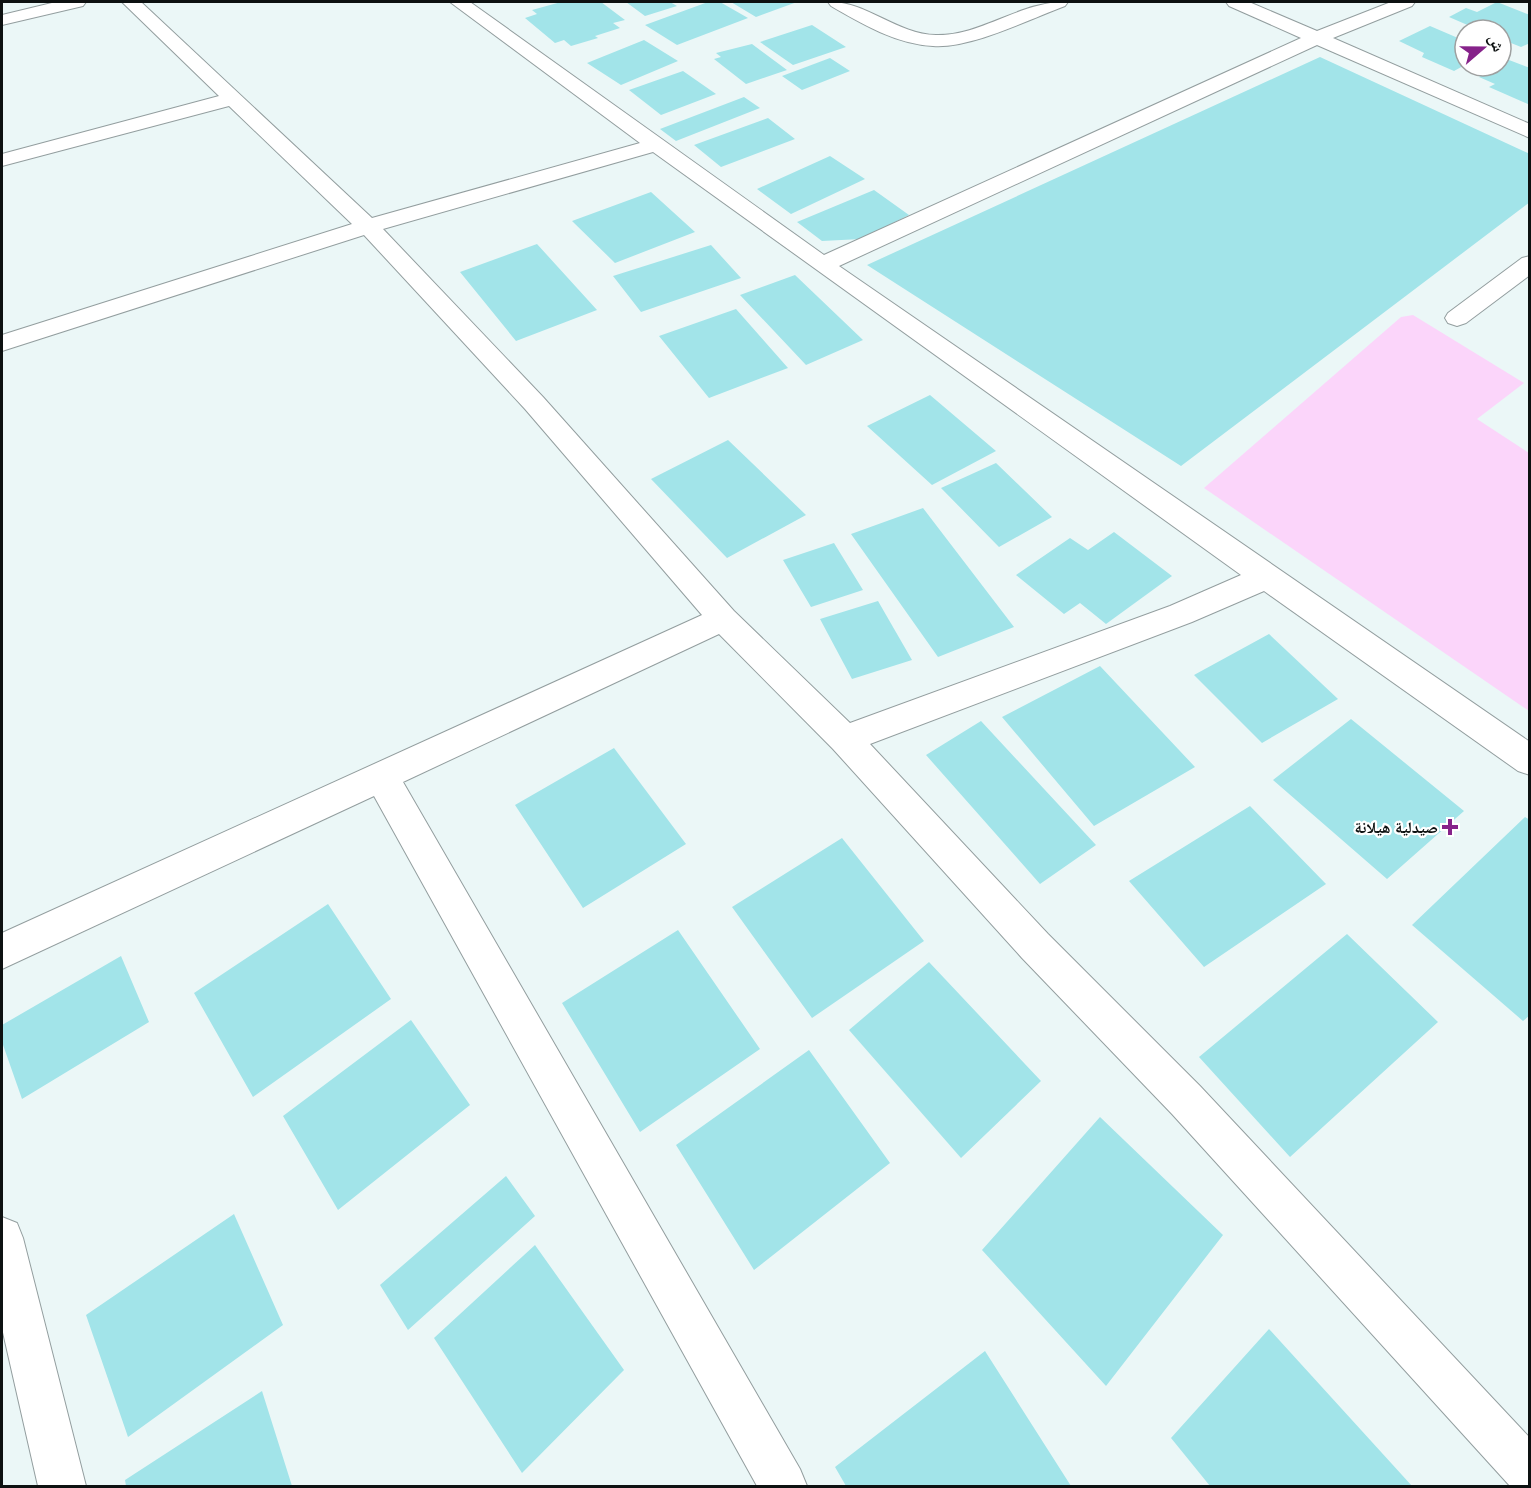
<svg xmlns="http://www.w3.org/2000/svg" width="1531" height="1488" font-family="Montserrat,'Noto Naskh Arabic',sans-serif">
  <style>
    .green { fill: #fbd5fa }
    .building { fill: #a2e4e9 }
    .lines { fill: none; stroke-linecap: round; stroke-linejoin: round }
    .minor-casing { stroke: #939e9f; stroke-width: 2 }
    .minor { fill: #fff; fill-rule: evenodd }
    .poi-dot { fill: #86228a; stroke: #fff; stroke-width: 2 }
    .labels { text-anchor: middle; stroke-width: 4.5; stroke-linejoin: round; paint-order: stroke }
    .poi-label { font-size: 16px; font-weight: bold; fill: #0d1111; stroke: #fff; text-anchor: end }
  </style>
  <rect width="100%" height="100%" fill="#ebf7f7"/>
  <path class="green" d="M1413,315l111,68 -47,36 52,34v258l-325,-223 197,-171z"/>
  <path class="building" d="M561,2h40l24,18 -12,3 7,5 -25,8 3,2 -27,8 -7,-6 -9,3 -30,-25 12,-4 -5,-4z
    M626,2h44l7,4 -32,10z
    M708,2h12l28,16 -71,27 -32,-20z
    M731,2h66l-41,15z
    M1497,2l33,13v28l-9,4 -20,-8v-9h-22l-30,-13 17,-9 11,4z
    M812,25l34,22 -53,18 -33,-23z
    M1430,26l35,15v24l-11,6 -32,-14 2,-4 -25,-12z
    M644,40l34,21 -57,24 -34,-22z
    M752,44l35,26 -41,14 -32,-25 7,-2 -5,-4z
    M1320,57l210,97v48l-349,264 -314,-201z
    M830,58l20,13 -48,19 -20,-14z
    M1509,60l21,8v37l-41,-18 6,-3 -16,-7z
    M683,71l33,23 -55,21 -32,-25z
    M744,97l16,11 -84,33 -16,-12z
    M768,118l27,21 -74,28 -27,-22z
    M830,156l35,23 -74,35 -34,-25z
    M874,190l35,25 -48,24 -39,2 -25,-19z
    M651,192l44,40 -80,31 -43,-42z
    M537,244l60,66 -81,31 -56,-69z
    M711,245l30,33 -100,34 -28,-36z
    M795,275l68,65 -57,25 -66,-70z
    M736,309l52,59 -79,30 -50,-62z
    M930,395l66,56 -64,34 -65,-59z
    M728,440l78,75 -79,43 -76,-79z
    M996,463l56,54 -53,30 -58,-59z
    M923,508l91,119 -76,30 -87,-123z
    M1114,532l58,44 -66,48 -26,-21 -16,11 -48,-39 54,-37 18,12z
    M834,543l29,47 -52,17 -28,-47z
    M878,601l34,59 -60,19 -32,-60z
    M1269,634l69,65 -76,44 -68,-68z
    M1100,666l95,101 -101,59 -92,-109z
    M1351,719l113,92 -77,68 -114,-99z
    M981,721l115,124 -56,39 -114,-129z
    M614,748l72,96 -103,64 -68,-103z
    M1250,806l76,78 -122,83 -75,-86z
    M1525,817l5,3v195l-7,6 -111,-96z
    M842,838l82,103 -112,77 -80,-111z
    M328,904l63,95 -138,98 -59,-104z
    M678,930l82,119 -120,83 -78,-129z
    M1347,934l91,88 -148,135 -91,-100z
    M121,956l28,66 -127,77 -20,-57v-17z
    M929,962l112,119 -80,77 -112,-128z
    M411,1020l59,85 -132,105 -55,-94z
    M809,1050l81,113 -136,107 -78,-125z
    M1100,1117l123,118 -117,151 -124,-136z
    M506,1176l29,40 -127,114 -28,-45z
    M234,1214l49,111 -155,112 -42,-122z
    M535,1245l89,125 -102,103 -88,-135z
    M1269,1329l143,157h-202l-39,-48z
    M985,1351l86,135h-225l-11,-19z
    M262,1391l30,95h-166l-1,-6z"/>
  <g class="lines">
    <g class="minor-casing">
      <path id="minor" d="M56,2h30l-3,4 -81,19v-10z
        M122,2h19l231,216 268,-75 -190,-141h20l354,253 477,-217 -72,-32 -3,-4h23l68,29 74,-29h24l-3,4 -79,32 197,86v14l-213,-93 -478,221 691,476v33l-12,-4 -254,-180 -72,31 -322,122 178,190 152,152 330,352v48h-20l-338,-372 -150,-156 -189,-209 -114,-115 -316,148 397,687 7,17h-50l-383,-690 -372,173v-36l700,-318 -177,-206 -161,-174 -362,116v-16l350,-111 -123,-118 -227,60v-12l217,-58zM653,152l588,423 -71,31 -320,117 -116,-112 -191,-214 -160,-168z
        M828,2c37,-2 68,32 108,33 46,1 86,-35 132,-33l-3,4c-35,13 -95,43 -132,40 -37,-2 -71,-22 -102,-40z
        M1530,256v19l-64,48 -9,3 -9,-3 -3,-5 3,-5 74,-55z
        M2,1217l15,6 6,15 63,248h-48l-36,-158z"/>
    </g>
    <use href="#minor" class="minor"/>
  </g>
  <path class="poi-dot" d="M1447 818h6v6h6v6h-6v6h-6v-6h-6v-6h6z"/>
  <g class="labels">
    <g class="poi-label">
      <text x="1438" y="833">صيدلية هيلانة</text>
    </g>
  </g>
  <rect width="1531" height="1488" fill="none" stroke="#0d1111" stroke-width="6"/>
  <g transform="translate(1483 48) rotate(70)"><circle r="28" fill="#ffffff" stroke="#9ea0a0" stroke-width="1.5"/>
  <path d="M0-4.5L10 22L0 15L-10 22Z" fill="#86228a"/>
  <text y="-9" font-size="16" font-weight="bold" text-anchor="middle" fill="#0d1111">ش</text>
  </g>
</svg>
